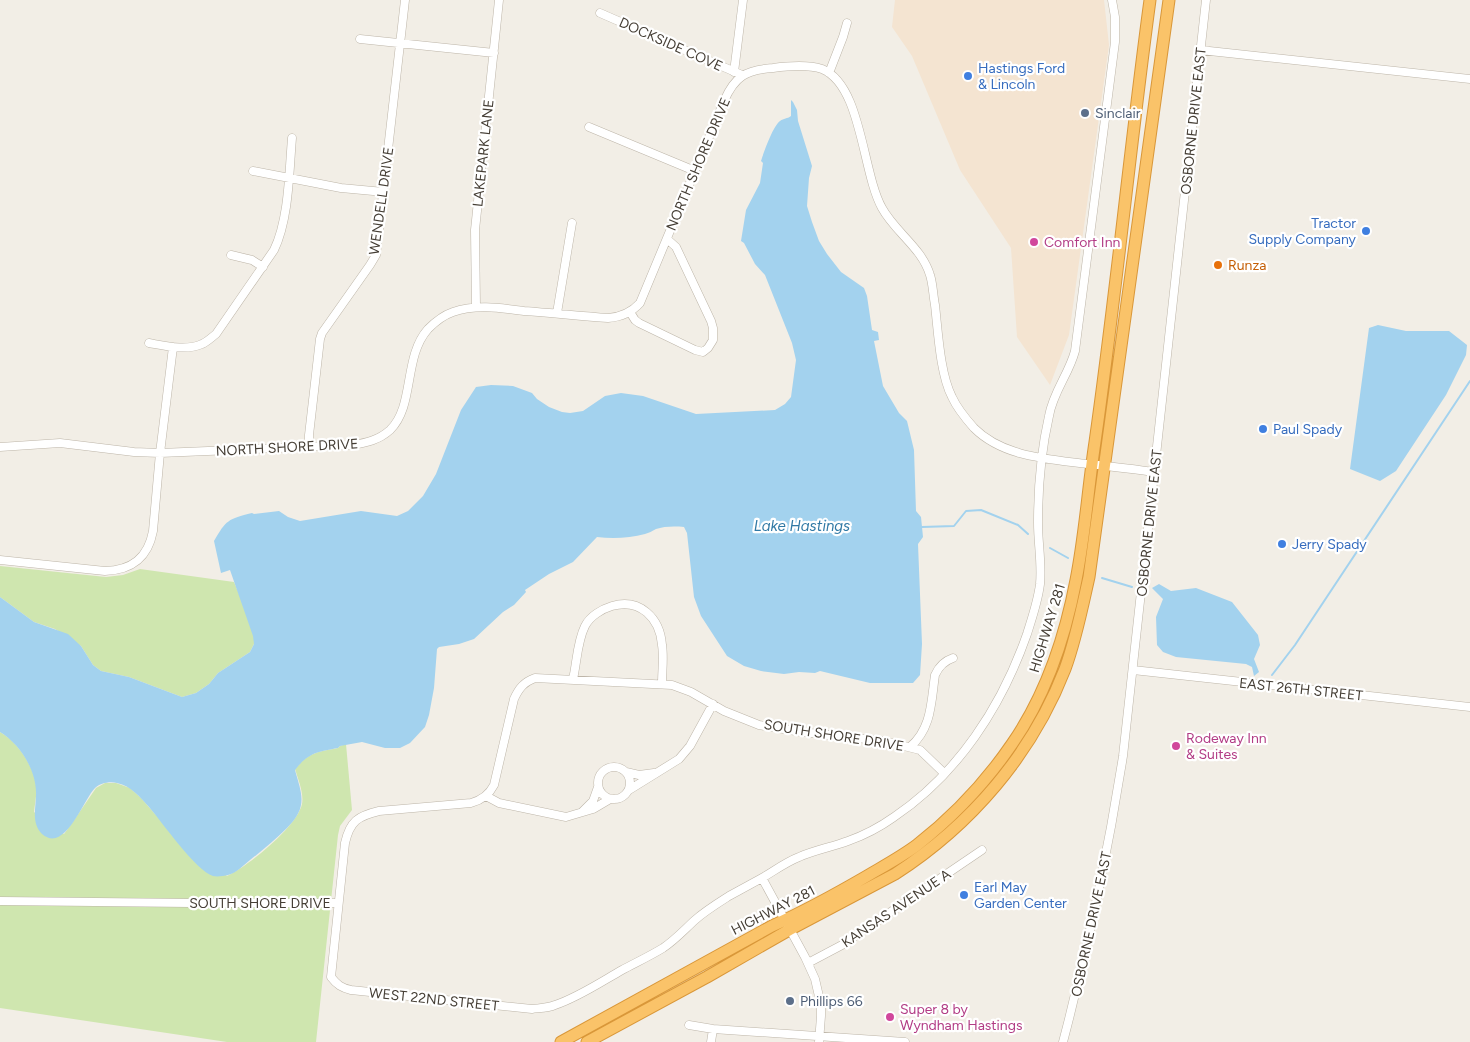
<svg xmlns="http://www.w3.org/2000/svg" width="1470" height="1042" font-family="Figtree,sans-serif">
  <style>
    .commercial { fill: #f4e4d1 }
    .green { fill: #cfe6af }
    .water { fill: #a3d2ee }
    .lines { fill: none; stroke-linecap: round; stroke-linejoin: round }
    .stream { stroke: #a3d2ee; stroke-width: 2 }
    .minor-casing { stroke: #bdb5a8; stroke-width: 9 }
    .highway-casing { stroke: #d99739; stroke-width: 13 }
    .minor { stroke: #fff; stroke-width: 8 }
    .highway { stroke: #fac369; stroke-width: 11 }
    .shop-dot { fill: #3f7fe0; stroke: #fff; stroke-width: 2 }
    .service-dot { fill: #5c6f8a; stroke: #fff; stroke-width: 2 }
    .hotel-dot { fill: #d1479c; stroke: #fff; stroke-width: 2 }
    .food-dot { fill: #e8710a; stroke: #fff; stroke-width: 2 }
    .labels { text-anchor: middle; stroke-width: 4.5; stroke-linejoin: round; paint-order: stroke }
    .street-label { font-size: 14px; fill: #453e35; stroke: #fff }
    .shop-label { font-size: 14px; fill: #366cbe; stroke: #fff; text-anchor: start }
    .service-label { font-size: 14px; fill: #4e5e75; stroke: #fff; text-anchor: start }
    .hotel-label { font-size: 14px; fill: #b23c85; stroke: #fff; text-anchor: start }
    .food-label { font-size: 14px; fill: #c56008; stroke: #fff; text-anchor: start }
    .water-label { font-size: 15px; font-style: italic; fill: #3079a5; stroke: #fff }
  </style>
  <rect width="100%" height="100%" fill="#f2eee6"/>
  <path class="commercial" d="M895,0h209l5,45 -40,290 -19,50 -33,-48 -6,-89 -51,-78 -48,-114 -20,-29z"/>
  <path class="green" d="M0,566l106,11 17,-2 17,-6 94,13 10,24 10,30v8l-4,8 -32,21 -9,11 -13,9 -14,4 -53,-20 -28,-6 -8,-6 -12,-19 -26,-17 -21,-7 -34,-25z
    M0,732c16,9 31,30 35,48 3,11 0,22 -1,32l30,22 8,-11 24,-35 9,-5h11l14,5 11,10 14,16 72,62c21,-10 70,-49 75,-72 2,-11 -4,-25 -7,-35 14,-17 23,-17 43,-21l2,-2 6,-2 6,66 -12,16 -2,9 -22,207h-89l-227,-34z"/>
  <path class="water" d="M791,100l2,2 4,8 1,11 14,45 -3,12 -2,28 5,16 7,19 8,13 14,18 23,16 3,8 5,34 6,2 1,8 -5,1 9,45 16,27 8,8 7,29 2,61 5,6 2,20 -5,7 4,100 -2,31 -7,8h-43l-50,-12 -5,2 -16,-1 -15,2 -23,-3 -17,-5 -17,-10 -26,-40 -7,-19 -7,-64 -3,-6c-8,-1 -20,-1 -28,2 -4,2 -7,4 -11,5 -15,4 -32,5 -48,3l-24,25 -24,12 -24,16 1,2 -12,13 -11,7 -29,27 -15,5 -20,3 -2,2 -3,39 -5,27 -4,12 -15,16 -10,5h-15l-23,-6 -22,4 -2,2c-20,4 -29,4 -43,22 7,25 13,37 -8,58 -12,12 -24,22 -37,32 -7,6 -14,13 -22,15 -4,1 -11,2 -15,1 -17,-5 -51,-54 -64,-69 -9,-10 -18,-21 -32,-24 -7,-2 -17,0 -22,5 -12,12 -30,66 -53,46 -11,-11 -6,-26 -6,-39 1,-24 -16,-51 -36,-63v-135l34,25 34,12 13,12 12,19 8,6 28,6 53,20 14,-4 13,-9 9,-11 32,-21 4,-8 -1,-8 -23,-66 -9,3 -7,-32c12,-21 14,-22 38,-28l2,1 25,-3 9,6 12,4 61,-10 36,5 11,-5 15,-15 13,-22 25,-64 15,-23 15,-2 22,1 19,7 5,6 12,8 13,5 8,1 13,-2 22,-15 16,-3 22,3 53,18 79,-4 10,-6 6,-7 5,-37 -4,-17 -27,-68 -10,-11 -11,-21 -3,-2 5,-31 14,-27 3,-20 -2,-2c3,-9 12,-35 19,-40 4,-3 7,-2 11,-5z
    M1378,325l28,6h43l18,14 -1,10 -20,40 -50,76 -16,10 -30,-12 19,-141z
    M1159,584l12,7 25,-3 36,14 26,33 2,10 -6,14 5,13 -5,4 -2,-9 -6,-3 -70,-7 -13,-5 -6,-7 -1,-28 7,-18 -11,-11z"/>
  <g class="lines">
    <path class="stream" d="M922,527l32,-1 12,-15 15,-1 37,15 10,9
      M1050,548l18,10
      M1102,578l30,9
      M1272,675l23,-30 175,-264"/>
    <g class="minor-casing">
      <path id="minor" d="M600,13l142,62
        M360,39l134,14
        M1200,50l270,29
        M734,72l9,-72
        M829,73l14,-36 4,-14
        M589,127l106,44
        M253,171l88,17 43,4
        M231,255l21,5 11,7
        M476,307l-1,-77 24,-230
        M630,312l5,8 4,3 56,27 8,2 5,-4 5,-8v-12l-2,-7 -35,-74 -9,-8
        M557,313l15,-90
        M149,343c17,3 37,8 53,1 5,-2 10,-7 14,-10l58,-84c15,-31 15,-77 18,-112
        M309,446v-11l11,-96 2,-6 48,-68 6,-10 29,-255
        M0,447l60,-4 74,9 26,1 192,-8c14,-2 27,-5 38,-15 25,-24 13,-73 38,-101 7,-7 16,-14 25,-17 23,-8 48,-4 71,-1 28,2 56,5 84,7 13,-1 23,-5 32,-15l84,-202c11,-25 22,-31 49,-33 15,-2 34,-4 49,1 40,16 40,103 60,139 13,24 40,40 48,67 3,9 3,20 5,30 3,26 5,69 17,92 5,11 14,22 22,31 29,29 74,31 113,36 22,2 45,5 67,8
        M0,560l105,11c27,-1 43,-13 48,-40l7,-78 13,-106
        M1133,670l337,37
        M573,679c4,-17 4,-37 12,-53 5,-10 17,-17 27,-20 28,-8 48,12 50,39 2,12 0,26 0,39
        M910,747c22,-19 21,-45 25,-72 4,-9 9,-14 18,-17
        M598 783a16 16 0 1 1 32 0a16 16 0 1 1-32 0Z
        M626,772l13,3 15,-2
        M944,773l-24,-23 -36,-9 -83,-9 -42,-7 -35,-14 -33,-19 -19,-7 -137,-7c-11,4 -16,10 -21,21l-20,86c-5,10 -12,15 -23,18l-92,8c-21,5 -29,10 -34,32l-14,134c6,8 11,11 20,13l181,19c8,-1 16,-1 23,-4 22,-7 46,-23 67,-35 13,-7 28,-14 41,-22 12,-8 21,-18 32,-28 10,-9 23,-17 34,-24 11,-6 22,-12 33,-18 12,-7 24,-16 37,-21 16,-7 33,-10 49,-16 17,-6 32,-14 46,-24 64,-43 108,-111 133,-183 5,-16 11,-33 13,-50 2,-21 -2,-40 -2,-61 0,-35 3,-72 11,-107 4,-24 20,-42 26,-65l40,-309v-25l-3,-17
        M629,790l50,-31 11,-13 23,-42
        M486,796l13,7 67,14 27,-8 17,-10
        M582,812l11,-11 5,-14
        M762,878l43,79 10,22 6,26v11l-2,26
        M0,901l191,2h147
        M808,963l34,-18 140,-95
        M689,1025l24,4 192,13
        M711,1042l2,-13
        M1063,1042c25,-95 45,-190 60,-286l83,-756"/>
    </g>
    <g class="highway-casing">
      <path id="highway" d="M561,1042l211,-116c33,-15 64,-32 95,-50 17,-10 34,-19 50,-31 37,-29 69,-63 95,-101 34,-49 53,-106 64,-164 9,-45 12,-92 19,-138 21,-147 35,-295 55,-442
        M587,1042l120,-65 82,-47 106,-56c76,-49 137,-120 170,-205 11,-30 17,-61 24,-92l80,-577"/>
    </g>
    <use href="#minor" class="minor"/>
    <use href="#highway" class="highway"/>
  </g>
  <g class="shop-dot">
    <circle cx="968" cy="76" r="5"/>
    <circle cx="1366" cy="231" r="5"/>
    <circle cx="1263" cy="429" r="5"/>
    <circle cx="1282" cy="544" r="5"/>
    <circle cx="964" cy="895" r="5"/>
  </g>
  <g class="service-dot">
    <circle cx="1085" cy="113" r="5"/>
    <circle cx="790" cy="1001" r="5"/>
  </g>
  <g class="hotel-dot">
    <circle cx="1034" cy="242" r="5"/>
    <circle cx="1176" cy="746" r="5"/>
    <circle cx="890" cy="1017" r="5"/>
  </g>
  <circle class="food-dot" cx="1218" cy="265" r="5"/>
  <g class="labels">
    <g class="street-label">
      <text transform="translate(671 44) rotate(24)" y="5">DOCKSIDE COVE</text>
      <text transform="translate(1193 121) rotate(-84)" y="5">OSBORNE DRIVE EAST</text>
      <text transform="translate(483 153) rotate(-84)" y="5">LAKEPARK LANE</text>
      <text transform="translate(698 164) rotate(-67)" y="5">NORTH SHORE DRIVE</text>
      <text transform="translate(381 201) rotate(-82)" y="5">WENDELL DRIVE</text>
      <text transform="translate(287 447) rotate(-3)" y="5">NORTH SHORE DRIVE</text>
      <text transform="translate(1149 523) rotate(-84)" y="5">OSBORNE DRIVE EAST</text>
      <text transform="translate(1047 628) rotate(-73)" y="5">HIGHWAY 281</text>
      <text transform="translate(1301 689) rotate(6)" y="5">EAST 26TH STREET</text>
      <text transform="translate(834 735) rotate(9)" y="5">SOUTH SHORE DRIVE</text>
      <text x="260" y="908">SOUTH SHORE DRIVE</text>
      <text transform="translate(896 908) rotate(-34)" y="5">KANSAS AVENUE A</text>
      <text transform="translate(773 910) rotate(-27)" y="5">HIGHWAY 281</text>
      <text transform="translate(1091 924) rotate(-78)" y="5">OSBORNE DRIVE EAST</text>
      <text transform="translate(434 999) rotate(6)" y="5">WEST 22ND STREET</text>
    </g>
    <g class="shop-label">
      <text x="978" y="73">Hastings Ford<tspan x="978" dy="16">&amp; Lincoln</tspan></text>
      <text x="1356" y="228" text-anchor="end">Tractor<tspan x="1356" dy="16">Supply Company</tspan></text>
      <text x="1273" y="434">Paul Spady</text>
      <text x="1292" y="549">Jerry Spady</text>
      <text x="974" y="892">Earl May<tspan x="974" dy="16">Garden Center</tspan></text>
    </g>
    <g class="service-label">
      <text x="1095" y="118">Sinclair</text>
      <text x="800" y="1006">Phillips 66</text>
    </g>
    <g class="hotel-label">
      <text x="1044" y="247">Comfort Inn</text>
      <text x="1186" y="743">Rodeway Inn<tspan x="1186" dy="16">&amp; Suites</tspan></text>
      <text x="900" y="1014">Super 8 by<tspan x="900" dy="16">Wyndham Hastings</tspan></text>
    </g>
    <g class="food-label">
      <text x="1228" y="270">Runza</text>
    </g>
    <g class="water-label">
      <text x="802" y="531">Lake Hastings</text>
    </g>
  </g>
</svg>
